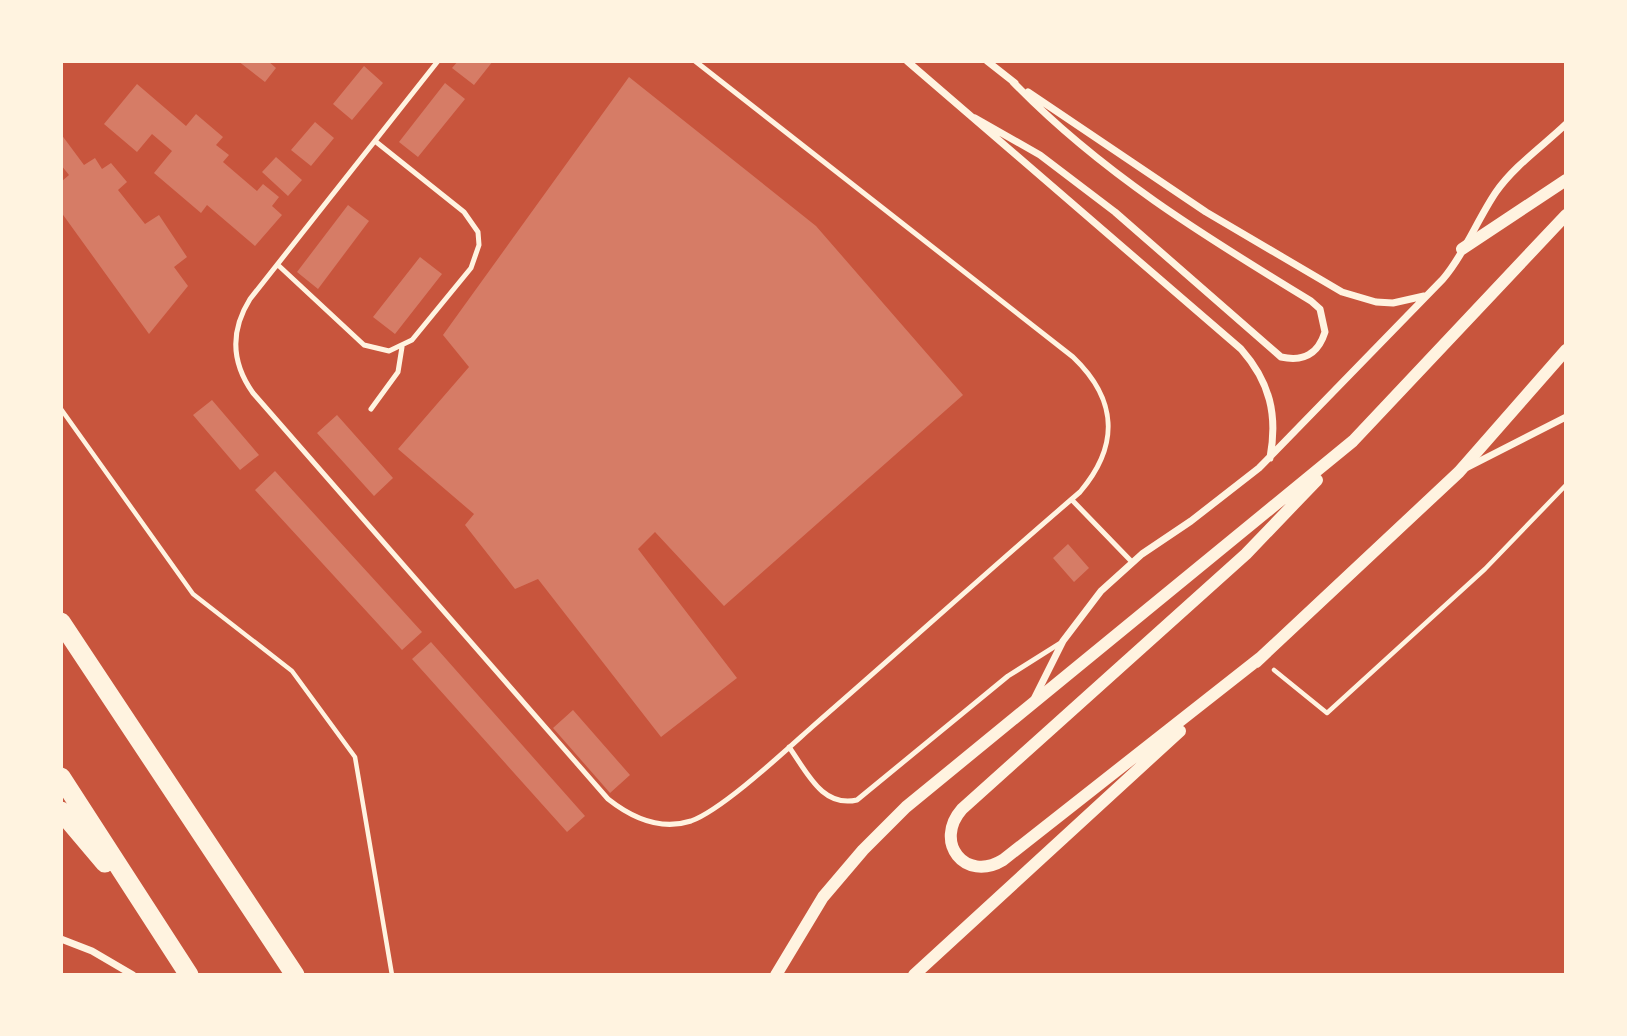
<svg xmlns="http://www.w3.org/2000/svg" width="1627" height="1036" font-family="'PT Sans Narrow',sans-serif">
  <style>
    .building { fill: #d67c66 }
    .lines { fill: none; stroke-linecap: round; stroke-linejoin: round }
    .path { stroke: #fff3e0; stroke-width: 4.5 }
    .service { stroke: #fff3e0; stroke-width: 5 }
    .minor { stroke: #fff3e0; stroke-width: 7 }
    .tertiary { stroke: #fff3e0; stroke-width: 12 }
    .trunk { stroke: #fff3e0; stroke-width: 19 }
  </style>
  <rect width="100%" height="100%" fill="#c8553d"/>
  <path class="building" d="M238,61h30l8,7 -11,14z
    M458,61h35l-19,24 -22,-17z
    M364,66l19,17 -31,37 -19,-16z
    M629,77l187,149 147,169 -239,211 -69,-74 -17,17 99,129 -76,59 -123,-158 -23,10 -50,-64 9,-11 -76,-65 71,-82 -26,-32z
    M445,83l20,16 -47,58 -19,-15z
    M137,84l49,42 10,-12 27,23 -7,8 13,10 -6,7 34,29 6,-7 16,13 -7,9 10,9 -27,31 -48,-41 -6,8 -47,-40 18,-22 -20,-17 -15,18 -33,-28z
    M315,122l19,16 -23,28 -20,-16z
    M61,134l23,31 11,-7 7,11 9,-6 16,19 -9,8 27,34 14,-9 28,42 -13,10 14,19 -39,48 -88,-122v-30l8,-7 -8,-10z
    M276,157l26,23 -14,16 -26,-24z
    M348,205l21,16 -51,68 -21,-17z
    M420,257l22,17 -47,60 -22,-17z
    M212,400l47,55 -19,15 -47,-55z
    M337,415l56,63 -19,18 -57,-63z
    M275,471l147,161 -20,18 -147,-160z
    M1068,544l21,24 -15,14 -21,-24z
    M431,642l154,174 -18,16 -155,-173z
    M573,710l57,65 -20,18 -57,-65z"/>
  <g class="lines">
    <path class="path" d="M61,409l132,185 99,77 63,86 37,218
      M1274,670l53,43 158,-144 81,-84"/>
    <path class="service" d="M438,61l-188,238c-20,32 -19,63 3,94l355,406c24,19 52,32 83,22 31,-11 94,-70 121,-94 90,-78 178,-158 268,-235 40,-47 37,-93 -7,-135l-378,-296
      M278,265l86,80 25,6 23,-11 59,-72 8,-23 -1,-13 -14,-20 -89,-71
      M371,409l27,-37 4,-25
      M1072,500l60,62
      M789,747c18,25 33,61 68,53l151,-124 54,-34"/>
    <path class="minor" d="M907,61l334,288c29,33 37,66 29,109
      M987,61l28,22
      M1028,92l178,120 136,80 34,10 17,1 31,-7
      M975,118l65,37 75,57 166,145c23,5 37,-3 44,-25l-5,-23 -9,-8c-107,-65 -211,-129 -298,-219
      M1468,467l98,-50
      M1035,697l28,-56 38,-50 41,-37 49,-33 68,-53 184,-189c22,-26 34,-59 53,-87 18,-26 47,-46 70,-68
      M61,939l31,12 41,24"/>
    <path class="tertiary" d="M1462,249l104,-69
      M1260,658l-257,202c-38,23 -70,-18 -41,-51l284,-255 71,-74
      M1256,662l203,-190 107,-122
      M776,975l47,-78 40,-47 43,-43 447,-366 213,-226
      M914,975l266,-244"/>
    <path class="trunk" d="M61,622l234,353
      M61,777l128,198
      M61,811l44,52"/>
  </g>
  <rect width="1627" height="1036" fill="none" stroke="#fff3e0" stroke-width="126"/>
</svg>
